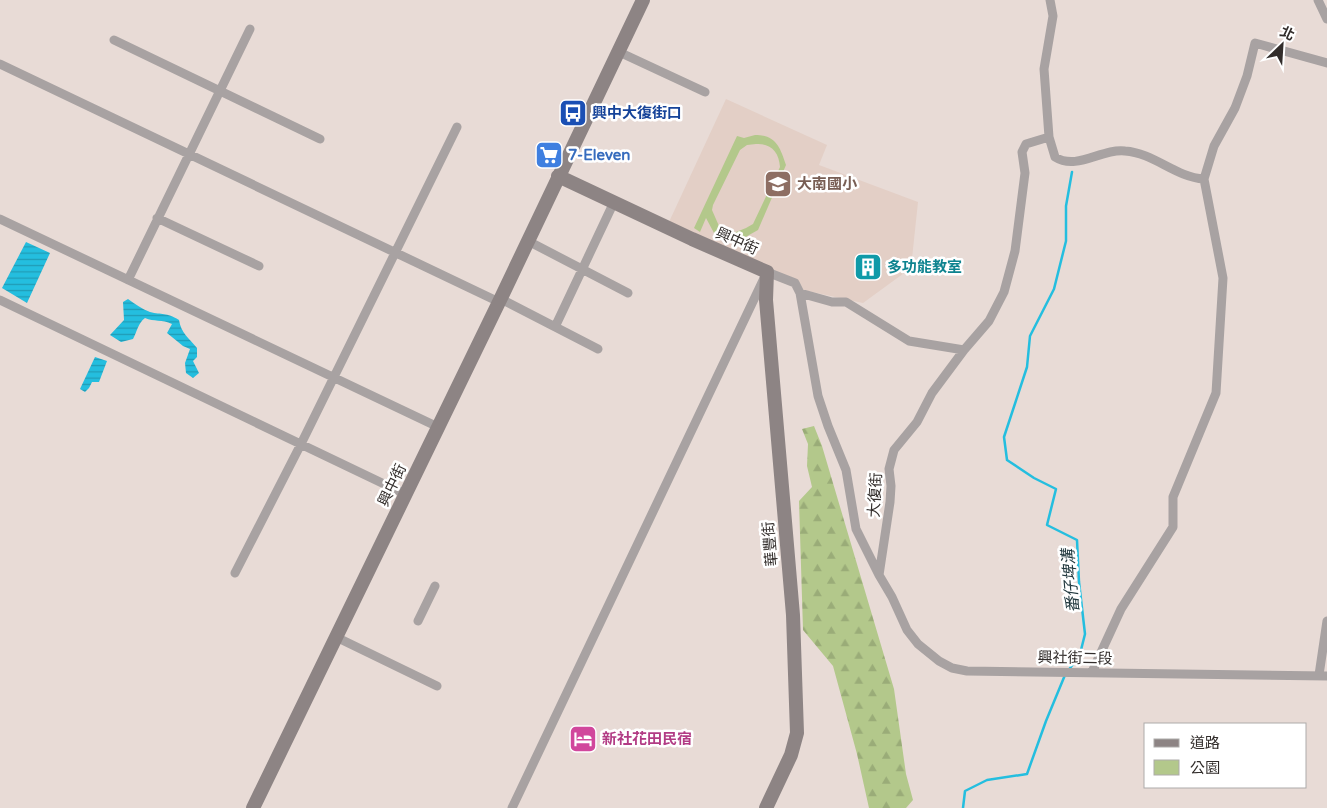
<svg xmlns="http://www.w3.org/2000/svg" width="1327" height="808" font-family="'Varela Round','Noto Sans TC',sans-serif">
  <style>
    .built { fill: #e3cfc6 }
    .forest { fill: url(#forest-firs) }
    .park { fill: #b3c88b; fill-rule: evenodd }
    .water { fill: url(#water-rules) }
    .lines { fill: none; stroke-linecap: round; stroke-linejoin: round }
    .stream { stroke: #24bedf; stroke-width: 2.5 }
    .street { stroke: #a8a2a2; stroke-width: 9 }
    .secondary { stroke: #8d8484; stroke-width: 14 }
    .labels { text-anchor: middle; stroke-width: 5; stroke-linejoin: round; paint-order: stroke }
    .transit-label { font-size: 15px; font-weight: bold; fill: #164399; stroke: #fff; text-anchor: start }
    .shop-label { font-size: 15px; font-weight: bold; fill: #366cbe; stroke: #fff; text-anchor: start }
    .education-label { font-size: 15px; font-weight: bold; fill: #785e54; stroke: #fff; text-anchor: start }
    .street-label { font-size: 15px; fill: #322d2b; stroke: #fff }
    .culture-label { font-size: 15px; font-weight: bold; fill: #0d838f; stroke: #fff; text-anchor: start }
    .hotel-label { font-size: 15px; font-weight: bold; fill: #b23c85; stroke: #fff; text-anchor: start }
    .water-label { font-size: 16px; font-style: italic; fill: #21383e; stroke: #fff }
  </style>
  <defs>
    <pattern id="forest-firs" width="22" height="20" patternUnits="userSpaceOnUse" patternTransform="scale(1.25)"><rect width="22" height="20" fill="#b3c88b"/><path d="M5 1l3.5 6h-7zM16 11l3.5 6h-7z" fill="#9aac78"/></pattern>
    <pattern id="water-rules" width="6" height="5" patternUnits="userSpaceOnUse" patternTransform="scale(1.25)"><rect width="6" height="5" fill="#24bedf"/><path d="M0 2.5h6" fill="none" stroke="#209bb5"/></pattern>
  </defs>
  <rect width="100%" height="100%" fill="#e8dbd6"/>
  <path class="built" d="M726,99l101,46 -8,20 99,37 -7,66 -48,35 -60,-13 -34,-19 -100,-49z"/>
  <path class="forest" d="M814,426l8,20 72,243 12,85 7,26 -7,8h-37l-12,-54 -24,-88 -30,-36 -4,-129 13,-14 -5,-21 1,-22 -6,-15z"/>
  <path class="park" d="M755,135c21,0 25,12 31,30l-28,65 -16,9 -16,3 -12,-9 -8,-15 -6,14 -6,-4 43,-92 7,2zM756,144c15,-1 23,8 24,23l-27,57 -7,4 -10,4 -10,-1 -7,-5 -7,-16 1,-5 27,-55 7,-5z"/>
  <path class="water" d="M26,242l24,11 -23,50 -25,-15z
    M128,299c7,5 14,10 22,13 12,3 16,0 29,8 2,13 10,18 18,28v9l-4,4 6,12 -6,5 -7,-5 -1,-10 5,-14 -7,-3 -16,-13 5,-9c-10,-5 -18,-2 -27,-6 -7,5 -8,14 -12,21l-12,3 -11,-7 14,-15 -1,-18z
    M95,357l12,4 -8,21h-7l-3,6 -4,4 -5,-3z"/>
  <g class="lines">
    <path class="stream" d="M1068,671l12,-17 5,-20 -6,-52 -2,-42 -30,-15 9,-36 -22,-11 -27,-18 -3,-23 23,-70 3,-31 24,-47 12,-48v-35l6,-34
      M963,808l2,-17 22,-11 40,-6 19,-53 19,-46"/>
    <path class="street" d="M1050,0l3,16 -9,53 5,68 6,20c22,14 47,-9 70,-6 29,2 50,26 79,28
      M1318,0l9,19
      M114,40l206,99
      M619,52l86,40
      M0,64l499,238
      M157,218l102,48
      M0,219l438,208
      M528,241l100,52
      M128,280l122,-251
      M800,293l32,9h14l63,39 55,9
      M501,299l97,50
      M0,300l405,194
      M555,327l59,-125
      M235,573l66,-129 156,-317
      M879,575l11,-73 1,-16 -2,-17 5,-19 23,-28 15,-29 32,-43 25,-29 15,-29 11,-41 10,-78 -3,-21 4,-8 23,-7
      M418,621l17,-35
      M336,637l101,49
      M1092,672l29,-63 52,-82v-30l43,-104 7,-115 -19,-99 10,-33 21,-38 12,-32 8,-33 72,20
      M1319,675l8,-54
      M512,808l255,-536 28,11 5,10 18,103 10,30 18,44 10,59 23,46 13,22 15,33 11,14 21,17 13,7 15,3 360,5"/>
    <path class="secondary" d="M558,176l134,63 75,33 -1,28 27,315 4,118 -6,22 -25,53
      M253,808l246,-506 144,-302"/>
  </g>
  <defs>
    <g id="bus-square" transform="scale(1.4375)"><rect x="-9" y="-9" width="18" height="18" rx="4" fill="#1a4fb4" stroke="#fff"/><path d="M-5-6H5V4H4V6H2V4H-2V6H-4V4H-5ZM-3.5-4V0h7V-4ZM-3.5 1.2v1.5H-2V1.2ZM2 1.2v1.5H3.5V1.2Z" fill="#fff"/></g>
    <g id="supermarket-square" transform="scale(1.4375)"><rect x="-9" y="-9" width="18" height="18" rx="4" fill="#3f7fe0" stroke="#fff"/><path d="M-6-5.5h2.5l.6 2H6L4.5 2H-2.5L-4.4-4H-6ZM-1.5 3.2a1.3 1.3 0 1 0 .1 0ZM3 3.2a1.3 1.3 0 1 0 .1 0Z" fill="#fff"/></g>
    <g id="school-square" transform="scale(1.4375)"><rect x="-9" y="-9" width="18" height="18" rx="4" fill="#8d6e63" stroke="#fff"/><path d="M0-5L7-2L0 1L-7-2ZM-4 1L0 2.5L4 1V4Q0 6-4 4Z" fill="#fff"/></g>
    <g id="building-square" transform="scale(1.4375)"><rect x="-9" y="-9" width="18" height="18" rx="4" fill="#0f9aa8" stroke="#fff"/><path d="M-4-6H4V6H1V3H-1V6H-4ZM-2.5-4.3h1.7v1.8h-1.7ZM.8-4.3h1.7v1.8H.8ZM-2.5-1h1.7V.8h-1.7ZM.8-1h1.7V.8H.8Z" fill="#fff"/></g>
    <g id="hotel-square" transform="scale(1.4375)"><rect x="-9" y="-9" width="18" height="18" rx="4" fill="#d1479c" stroke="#fff"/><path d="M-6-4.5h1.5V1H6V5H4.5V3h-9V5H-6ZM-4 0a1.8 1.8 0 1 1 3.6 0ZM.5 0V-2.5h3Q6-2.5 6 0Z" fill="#fff"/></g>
  </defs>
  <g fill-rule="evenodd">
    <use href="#bus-square" x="573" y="113"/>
    <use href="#supermarket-square" x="549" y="155"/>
    <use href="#school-square" x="778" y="184"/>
    <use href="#building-square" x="868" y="267"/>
    <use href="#hotel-square" x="583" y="739"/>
  </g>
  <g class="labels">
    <g class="transit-label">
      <text x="592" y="118">興中大復街口</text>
    </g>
    <g class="shop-label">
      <text x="568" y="160">7-Eleven</text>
    </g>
    <g class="education-label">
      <text x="797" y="189">大南國小</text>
    </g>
    <g class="street-label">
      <text transform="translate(737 241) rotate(24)" y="5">興中街</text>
      <text transform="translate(392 485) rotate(-64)" y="5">興中街</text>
      <text transform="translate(875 495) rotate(-87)" y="5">大復街</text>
      <text transform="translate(770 544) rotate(-95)" y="5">華豐街</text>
      <text transform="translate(1075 658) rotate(1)" y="5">興社街二段</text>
    </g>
    <g class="culture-label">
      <text x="887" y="272">多功能教室</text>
    </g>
    <g class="hotel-label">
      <text x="602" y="744">新社花田民宿</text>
    </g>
    <g class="water-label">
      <text transform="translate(1070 581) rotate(-95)" y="6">番仔埤溝</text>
    </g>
  </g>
  <rect x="1144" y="723" width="162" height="65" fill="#ffffff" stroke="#adabaa"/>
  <rect x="1154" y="739" width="25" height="8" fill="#8d8484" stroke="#adabaa"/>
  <text x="1190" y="748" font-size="15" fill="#322d2b">道路</text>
  <rect x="1154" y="760" width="25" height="15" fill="#b3c88b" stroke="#adabaa"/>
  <text x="1190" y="773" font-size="15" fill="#322d2b">公園</text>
  <g transform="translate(1282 45) rotate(25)" stroke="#ffffff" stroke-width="4" paint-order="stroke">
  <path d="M0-4L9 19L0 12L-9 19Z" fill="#322d2b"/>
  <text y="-8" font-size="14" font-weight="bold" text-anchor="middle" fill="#322d2b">北</text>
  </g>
</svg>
